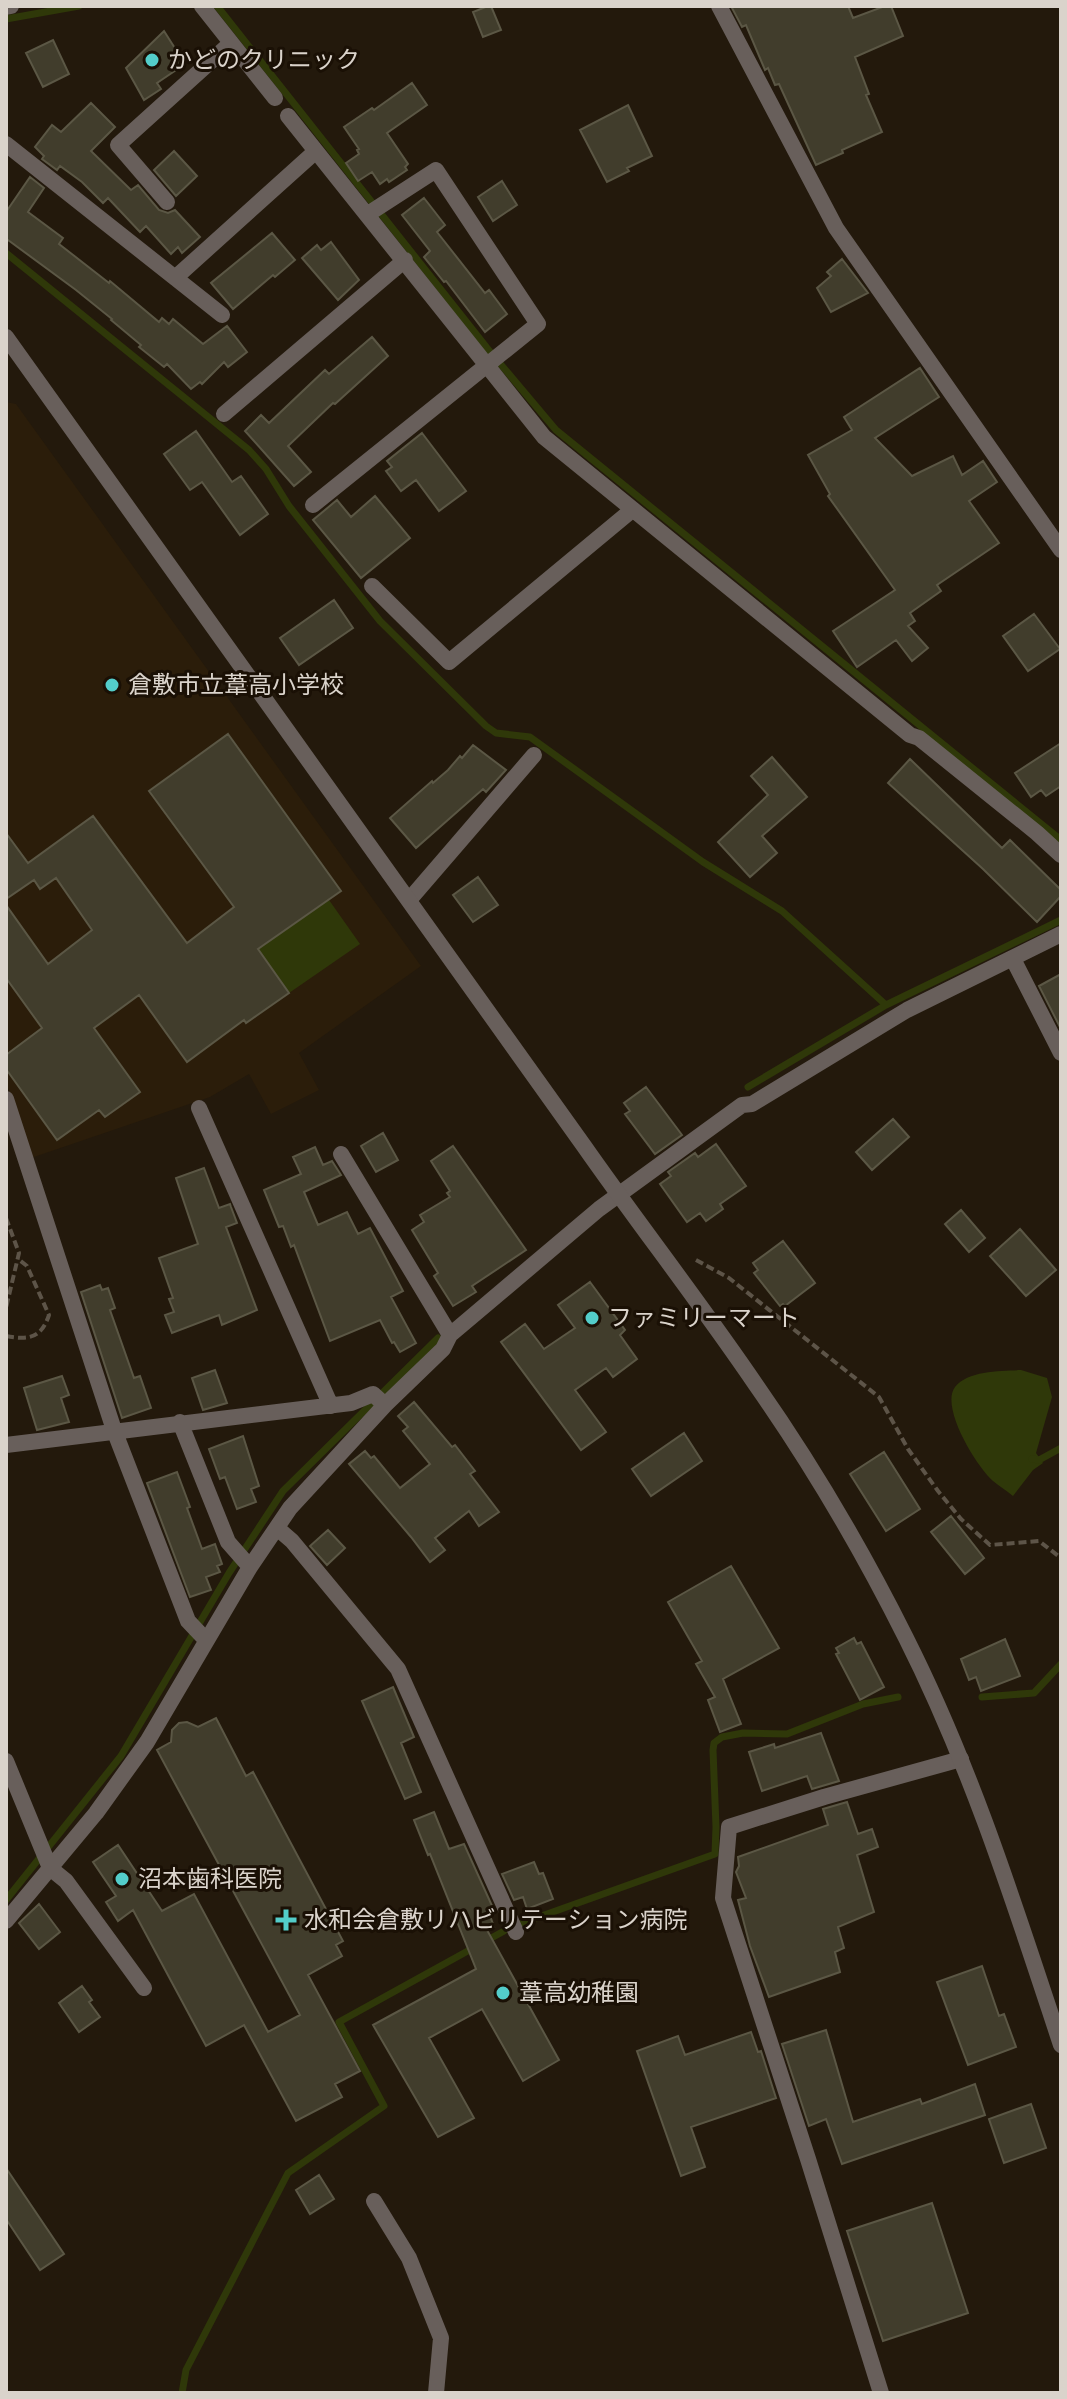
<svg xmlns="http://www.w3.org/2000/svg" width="1067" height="2399" font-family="Roboto,'Noto Sans JP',sans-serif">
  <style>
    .built { fill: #2b1d0a }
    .water { fill: #2f3809 }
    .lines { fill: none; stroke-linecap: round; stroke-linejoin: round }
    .stream { stroke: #2f3809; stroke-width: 7 }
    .building { fill: #413d2c; stroke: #5b5745; stroke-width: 2 }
    .path { stroke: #5d5448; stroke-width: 4; stroke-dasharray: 8 4; stroke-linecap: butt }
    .minor { stroke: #685f5b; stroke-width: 16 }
    .tertiary { stroke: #685f5b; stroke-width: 16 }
    .poi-dot { fill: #53cdca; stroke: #1a1005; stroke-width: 3 }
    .labels { text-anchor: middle; stroke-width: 6; stroke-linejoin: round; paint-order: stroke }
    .poi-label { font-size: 24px; fill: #dad3cb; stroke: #1a1005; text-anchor: start }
  </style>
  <rect width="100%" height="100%" fill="#23190c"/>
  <path class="built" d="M6,402l10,2 405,562 -122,87 20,37 -48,24 -22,-40 -39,23 -179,61 -25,-76z"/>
  <path class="water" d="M329,900l31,44 -71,49 -31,-44z
    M1021,1370l26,8 5,19 -16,56 7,10 -10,7 -20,26c-6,-5 -14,-10 -20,-15 -17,-15 -53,-74 -38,-94 13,-17 47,-16 66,-17z"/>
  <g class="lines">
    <path class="stream" d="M217,6l270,342 69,82 505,410
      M6,19l73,-13
      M6,253l243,197 17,19 23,37 91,115 106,105 10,7 34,4 173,125 79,49 104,94
      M748,1087l138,-82 175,-85
      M1032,1459l7,1 22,-12
      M982,1697l52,-4 27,-29
      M6,1900l115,-144 108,-183 54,-82 155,-153
      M522,1923l193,-69 1,-27 -3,-77 1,-7 8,-6 21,-4 44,1 76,-30 35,-7
      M182,2393l4,-23 102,-197 96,-67 -45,-84 165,-91"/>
  </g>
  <path class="building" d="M488,6h3l10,24 -18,7 -10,-25z
    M731,6h117l5,12 32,-12h6l12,30 -48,21 14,37 -3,1 16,37 -40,18 1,3 -27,12 -37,-81 -4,1 -7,-17 -3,2 -19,-45 -4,2z
    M164,31l21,33 -28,19 4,6 -17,11 -18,-32z
    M53,40l16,34 -26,13 -17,-34z
    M412,83l15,22 -40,28 21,31 -3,3 2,3 -18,12 -2,-3 -7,5 -8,-12 -14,9 -12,-18 13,-9 -2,-4 2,-1 -15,-22 28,-19 2,2z
    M91,103l24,24 -24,24 40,39 7,-5 21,25 9,3 7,-3 25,27 -18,16 -4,-6 -7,7 -25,-28 -6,6 -32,-34 -5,5 -21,-21 -22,-16 -3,4 -15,-11 2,-3 -9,-9 17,-22 9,7z
    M628,105l24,51 -25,12 2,3 -22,11 -27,-52z
    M174,151l23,25 -21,20 -22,-26z
    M30,177l14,11 -16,24 35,26 -4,6 50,39 1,-2 49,41 3,-4 7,6 4,-5 30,25 24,-18 20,26 -19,15 -4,-5 -22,22 -2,-2 -9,7 -24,-25 -3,3 -25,-20 2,-2 -30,-25 1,-1 -36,-29 -68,-50 -2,2v-30z
    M502,181l15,24 -24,16 -15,-24z
    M424,198l21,27 -8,7 48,61 4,-3 18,24 -22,18 -39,-51 -2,1 -20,-25 6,-6 -28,-36z
    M272,233l23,27 -20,17 -2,-2 -40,34 -22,-26z
    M331,242l28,38 -21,20 -36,-42 15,-13 4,5z
    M842,259l26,34 -37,19 -14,-24 14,-12 -4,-4z
    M372,337l16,19 -53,48 -2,-1 -45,43 23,26 -17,14 -49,-55 16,-16 8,8 56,-53 4,4z
    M920,368l19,29 -64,41 37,38 41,-20 9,19 21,-14 14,21 -28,19 30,42 -62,42 4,6 -31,22 5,8 -7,5 20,22 -16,13 -16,-21 -39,27 -24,-36 62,-41 -67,-94 2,-2 -22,-39 44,-25 -8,-13z
    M196,431l36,51 9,-6 27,38 -28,21 -38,-53 -12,8 -26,-36z
    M422,433l44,58 -27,20 -23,-31 -15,11 -15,-20 6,-4 -5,-6z
    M375,496l35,42 -49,40 -48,-58 24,-20 14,17z
    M334,600l19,28 -54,37 -19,-27z
    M1034,614l26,35 -32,22 -25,-35z
    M228,734l113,157 -83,58 31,44 -43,30 -2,-3 -57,42 -48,-67 -45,33 46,64 -35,25 -6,-7 -42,30 -51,-71v-14l36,-27 -36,-50v-73l42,59 44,-34 -36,-52 -16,11 -6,-9 -28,19v-66l22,30 65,-47 94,127 47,-36 -85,-116z
    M1061,743v43l-15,10 -5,-6 -10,7 -16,-24z
    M473,745l33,25 -20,22 -3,-3 -67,59 -26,-30 42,-37 1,2 15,-13 12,-14 2,2z
    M772,757l35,40 -45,39 15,17 -27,24 -32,-35 50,-47 -17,-19z
    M910,759l92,89 8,-8 51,50v6l-24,26 -54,-53 -95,-86z
    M478,877l20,28 -25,17 -20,-27z
    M1061,974v55l-22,-43z
    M646,1087l36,48 -27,19 -30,-40 5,-3 -6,-8z
    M893,1119l16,18 -37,33 -16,-18z
    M383,1133l15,27 -22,12 -15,-26z
    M716,1144l30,42 -26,18 3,5 -17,12 -6,-8 -13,9 -27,-38 11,-8 -3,-4 27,-19 3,4z
    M453,1146l73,104 -54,36 4,6 -23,14 -19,-30 4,-3 -26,-43 12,-8 -4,-7 30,-18 -3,-4 3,-2 -19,-30z
    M315,1147l8,18 9,-4 9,14 -37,17 14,33 29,-13 11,22 12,-6 33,63 -12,6 25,46 -16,9 -6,-10 -2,1 -12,-23 -50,21 -36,-96 -3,2 -8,-21 -4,1 -15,-37 37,-16 -8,-17z
    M204,1168l15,40 11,-4 1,3 6,16 -11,4 31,83 -35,15 -3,-10 -47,18 -7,-18 9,-3 -5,-13 4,-1 -14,-40 39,-14 -22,-66z
    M961,1210l24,28 -16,14 -24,-28z
    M1020,1229l36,41 -30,26 -36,-40z
    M783,1241l32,42 -30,23 -2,-2 -3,2 -26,-33 4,-3 -5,-7z
    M590,1282l35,48 -5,5 17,24 -24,18 -7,-9 -31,22 31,42 -25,18 -80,-108 24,-18 19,25 31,-21 -17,-23z
    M100,1285l2,5 6,-2 7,20 -5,2 24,68 6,-2 11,32 -29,10 -41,-126z
    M215,1370l12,33 -24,7 -11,-32z
    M62,1376l7,19 -8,3 8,24 -32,8 -13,-42z
    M414,1402l38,45 3,-2 20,26 -5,3 29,38 -20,14 -10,-15 -34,27 10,12 -15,12 -19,-25 -62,-73 16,-13 6,7 3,-2 26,32 30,-24 -27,-33 5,-4 -10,-11z
    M684,1433l18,28 -51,35 -19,-27z
    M243,1436l16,50 -8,3 5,13 -19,7 -12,-32 -5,2 -11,-30z
    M884,1452l36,57 -34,22 -36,-57z
    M177,1472l13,35 -3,1 15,41 13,-5 7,20 -5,2 3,6 -14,5 5,13 -21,7 -43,-114z
    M951,1516l33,42 -19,16 -34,-42z
    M328,1530l17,18 -18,17 -17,-19z
    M731,1566l48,82 -56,31 18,45 -21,8 -12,-32 7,-3 -19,-33 6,-3 -34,-59z
    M854,1638l3,6 4,-2 23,45 -24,13 -24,-46 3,-1 -3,-5z
    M1005,1639l15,37 -39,15 -5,-14 -7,3 -8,-21z
    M393,1687l21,50 -13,6 20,49 -16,7 -43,-98z
    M216,1718l30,58 7,-4 90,169 -7,4 6,11 -34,19 52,96 -25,13 7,13 -46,24 -52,-96 -38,21 -73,-136 -15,11 -12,-19 10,-6 -23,-34 25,-17 44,66 32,-17 74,138 32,-17 -143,-265 14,-8 1,-12 7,-7 8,-1 11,5z
    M821,1733l18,48 -27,8 -5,-13 -45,15 -13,-39 25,-8 1,4z
    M847,1802l11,32 14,-5 6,18 -21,8 17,57 -36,15 6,21 -9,4 5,20 -71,25 -19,-51 -12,-46 8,-2 -10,-26 3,-6 -1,-9 90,-32 -5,-16z
    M434,1812l15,37 15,-5 29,64 -5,2 6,17 -7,3 72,130 -36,21 -41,-72 -53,29 45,80 -36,19 -65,-112 103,-56 -46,-115 -2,1 -14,-35z
    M534,1862l5,12 4,-1 10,26 -26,10 -4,-12 -9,3 -12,-26z
    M39,1904l21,28 -21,17 -20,-26z
    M982,1966l17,50 5,-2 12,33 -48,18 -31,-83z
    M82,1986l10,14 -3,2 11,15 -21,15 -20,-29z
    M826,2030l27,92 67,-23 2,5 53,-20 10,31 -143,49 -16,-45 -17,7 -27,-82z
    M751,2032l7,20 3,-1 15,47 -85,29 14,40 -24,9 -44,-125 41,-15 7,19z
    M1031,2104l15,44 -42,15 -15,-44z
    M6,2168l58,86 -24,16 -34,-51z
    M319,2175l15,24 -24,15 -14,-24z
    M932,2203l36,110 -85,28 -36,-110z"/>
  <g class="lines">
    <path class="path" d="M6,1218l13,35 -13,55
      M696,1260l33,18 150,119 29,52 30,42 23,28 29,26 49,-4 22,17
      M6,1336c22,4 35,3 43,-21l-22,-49 -9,-7"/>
    <path class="minor" d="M202,6l73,92
      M719,6l117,222 225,322
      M6,7l5,-1
      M288,116l256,321 366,298 9,3 118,95 24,22
      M6,144l216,171
      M167,202l-49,-57 113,-102
      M175,278l141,-127
      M224,414l181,-154
      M313,505l225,-181 -102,-154 -68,44
      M372,586l77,76 183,-152
      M410,899l124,-144
      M1013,959l48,94
      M6,1099l108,331 74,191 18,19
      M199,1108l132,298
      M341,1154l109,181
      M180,1422l48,120 22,25
      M6,1445l345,-42 22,-9 12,11
      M277,1528l15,13 106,128 118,263
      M6,1761l44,107 16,13 78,107
      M6,1921l90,-108 51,-71 103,-175 40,-59 95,-103 58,-56 7,-14 149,-126 143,-104 10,-1 155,-94 154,-76
      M374,2201l35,57 32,80 -5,55
      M881,2393l-73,-234 -85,-261 6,-71 95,-30 137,-38"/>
    <path class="tertiary" d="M6,337c191,271 387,538 578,809 56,80 117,158 172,239 56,80 106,165 150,253 66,131 109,268 155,407"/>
  </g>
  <g class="poi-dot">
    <circle cx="152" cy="60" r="8"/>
    <circle cx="112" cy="685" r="8"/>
    <circle cx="592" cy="1318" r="8"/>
    <circle cx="122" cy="1879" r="8"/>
    <path d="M282 1908h8v8h8v8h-8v8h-8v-8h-8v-8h8z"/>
    <circle cx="503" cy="1993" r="8"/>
  </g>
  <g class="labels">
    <g class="poi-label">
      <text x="168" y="68">かどのクリニック</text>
      <text x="128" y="693">倉敷市立葦高小学校</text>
      <text x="608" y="1326">ファミリーマート</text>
      <text x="138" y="1887">沼本歯科医院</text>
      <text x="304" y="1928">水和会倉敷リハビリテーション病院</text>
      <text x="519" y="2001">葦高幼稚園</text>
    </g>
  </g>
  <rect width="1067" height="2399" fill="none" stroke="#dad3cb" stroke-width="16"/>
</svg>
